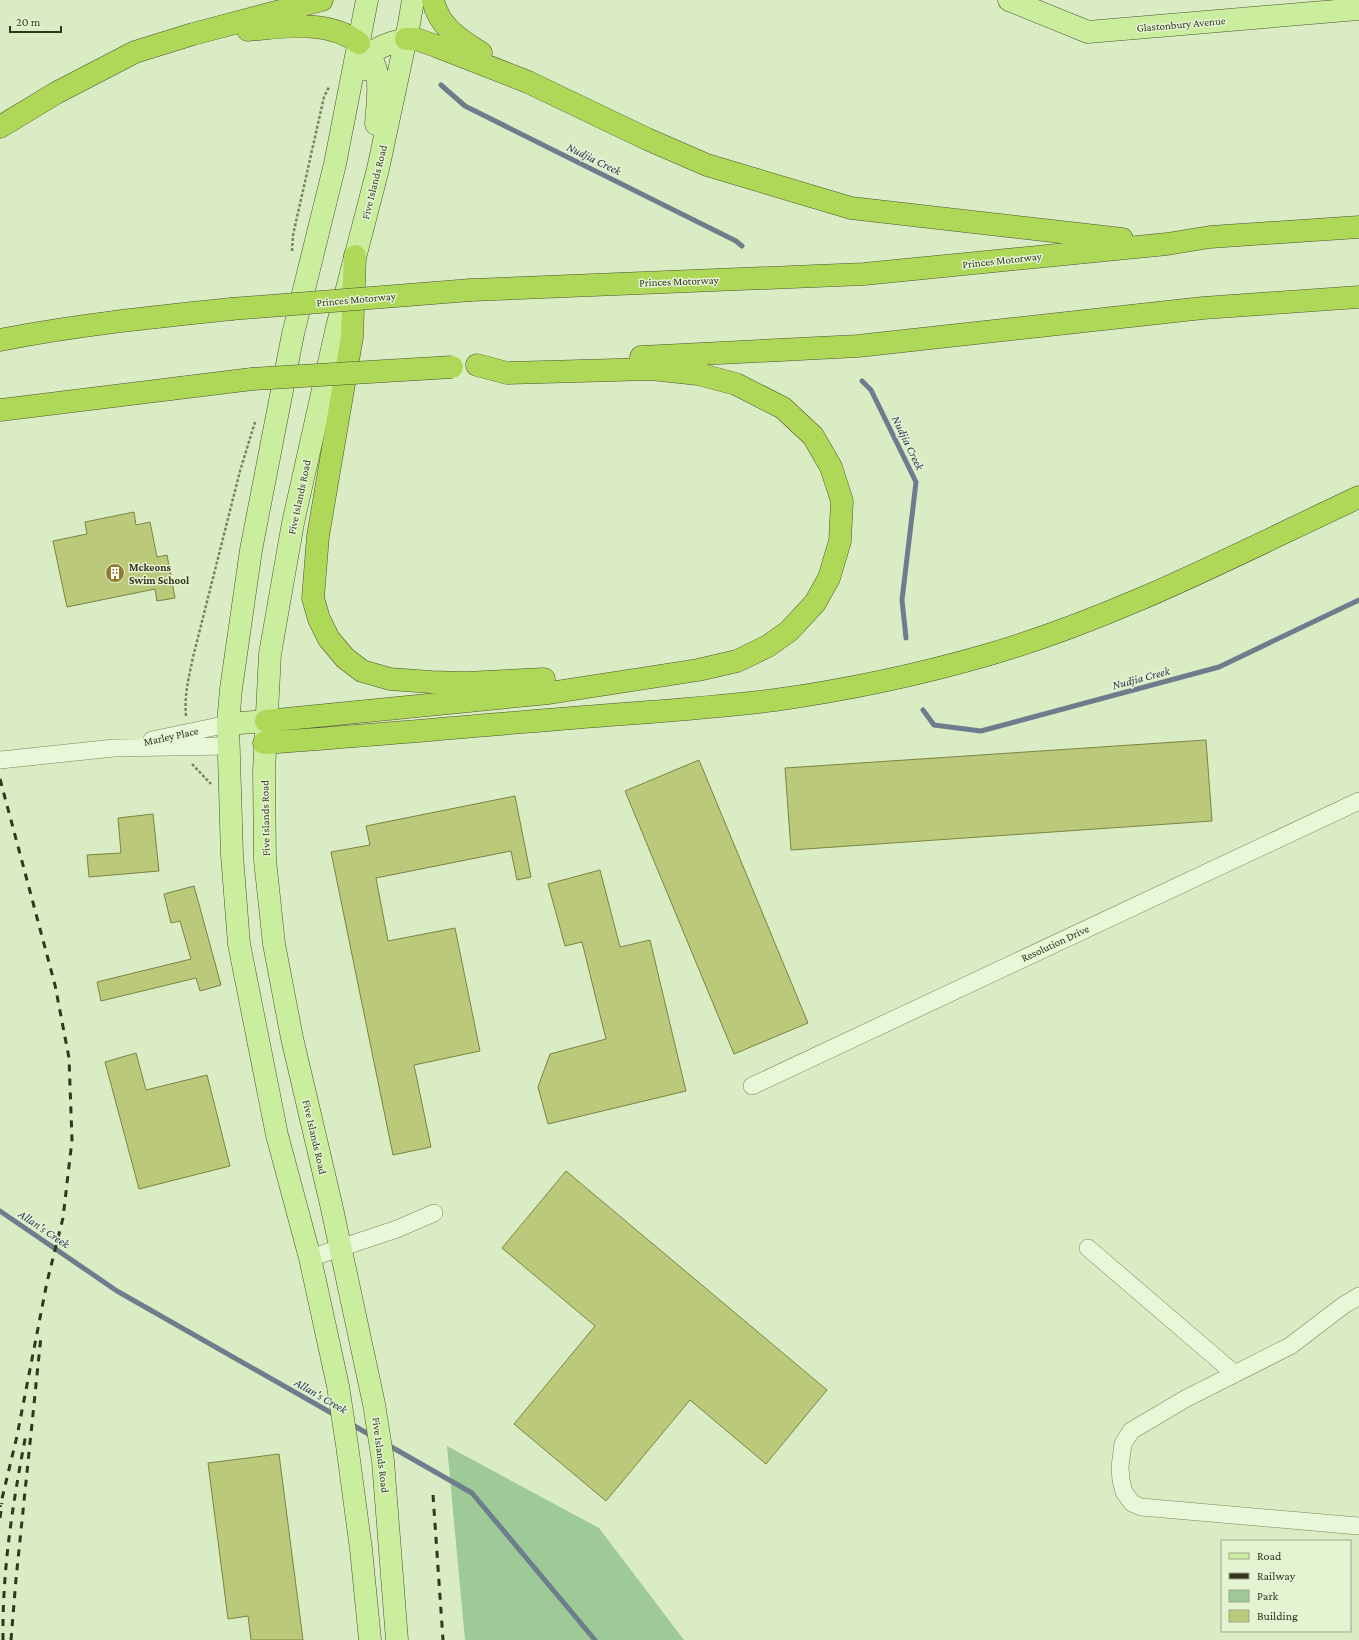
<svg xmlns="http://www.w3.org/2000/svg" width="1359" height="1640" font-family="'Crimson Pro',serif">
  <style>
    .green { fill: #9eca98 }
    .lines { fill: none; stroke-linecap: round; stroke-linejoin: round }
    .stream { stroke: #6d7d8d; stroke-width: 5 }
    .building { fill: #bbc97b; stroke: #7a8442 }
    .minor-casing { stroke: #79865b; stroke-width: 18 }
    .major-casing { stroke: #4b542f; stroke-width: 23 }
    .highway-casing { stroke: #4b542f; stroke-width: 23 }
    .path { stroke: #79865b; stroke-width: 2.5; stroke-dasharray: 3 2; stroke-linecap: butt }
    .minor { stroke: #e8f7d7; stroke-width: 17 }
    .major { stroke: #caee9d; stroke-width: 22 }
    .highway { stroke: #afd858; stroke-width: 22 }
    .rail { stroke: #31371f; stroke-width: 3; stroke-dasharray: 7 7; stroke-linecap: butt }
    .highway-bridge-casing { stroke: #4b542f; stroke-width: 23; stroke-linecap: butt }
    .highway-bridge { stroke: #afd858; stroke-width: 22 }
    .labels { text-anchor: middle; stroke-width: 3; stroke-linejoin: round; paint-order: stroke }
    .street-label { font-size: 11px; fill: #31371f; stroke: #e4f4d3 }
    .poi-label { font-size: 11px; font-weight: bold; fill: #31371f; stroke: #e4f4d3; text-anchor: start }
    .water-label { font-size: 12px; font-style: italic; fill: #2f3a56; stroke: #e4f4d3 }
  </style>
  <rect width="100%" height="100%" fill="#daecc4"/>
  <path class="green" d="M447,1446l152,82 85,112h-219z"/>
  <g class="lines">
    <path class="stream" d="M441,85l24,21 271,135 6,5
      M862,381l9,9 45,92 -14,118 4,38
      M923,710l11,15 47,6 238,-64 140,-67
      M0,1211l117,80 218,124
      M349,1423l23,13
      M388,1445l84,48 123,147"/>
  </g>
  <path class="building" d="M134,512l2,13 14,-3 7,35 10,-2 8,43 -18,3 -2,-12 -88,18 -14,-66 34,-7 -2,-12z
    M1206,740l6,81 -421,29 -6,-82z
    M699,760l109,263 -74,31 -109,-263z
    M515,796l16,81 -14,3 -6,-29 -135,27 12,63 67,-13 25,123 -66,14 17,82 -38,8 -62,-303 39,-7 -4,-19z
    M153,814l6,57 -70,6 -2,-22 34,-2 -3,-35z
    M600,870l20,77 30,-7 36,151 -138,33 -10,-37 12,-33 56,-15 -24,-97 -17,4 -17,-62z
    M194,886l27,99 -21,6 -4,-13 -95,23 -4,-19 94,-23 -11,-38 -9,2 -7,-29z
    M136,1053l10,37 61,-15 23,91 -91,23 -34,-127z
    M566,1171l261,219 -61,74 -76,-64 -84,101 -92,-77 81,-98 -93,-78z
    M279,1454l24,186h-52l-3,-24 -20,3 -20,-156z"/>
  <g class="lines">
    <g class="minor-casing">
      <path id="minor" d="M152,740l76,-16
        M0,760l114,-12 115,-2
        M752,1086l607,-285
        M1088,1248l147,126
        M310,1258l87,-29 37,-16
        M1359,1296l-15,9 -54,41 -105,53 -54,32 -8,13 -3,23 1,13 3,12 8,11 9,4 218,19"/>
    </g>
    <g class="major-casing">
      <path id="major" d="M367,0l-32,164 -42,170 -42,216 -20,139 -3,35 4,131 7,89 38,191 33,123 28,128 9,59 14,104 9,91
        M1009,0l79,32 271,-23
        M359,43c26,24 19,50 17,81
        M365,69c1,-4 2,-8 4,-12 7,-11 25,-15 37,-18
        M228,724l38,-3
        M397,1640l-14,-179 -9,-57 -43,-200 -39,-166 -18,-94 -9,-84 -1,-89 6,-117 23,-131 44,-196 41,-158 31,-145 4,-24"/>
    </g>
    <g class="highway-casing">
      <path id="highway" d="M433,0c6,27 26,39 48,53
        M248,30c36,-3 80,-11 111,13
        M406,39h10l20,7 92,36 119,57 60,26 144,43 271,31
        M0,127l56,-34 79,-41 58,-18 129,-34
        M355,256l-3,81 -34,199 -5,62 6,21 10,20 16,19 17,13 28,8 41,3 35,1 78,-4
        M471,290l393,-16 303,-30 43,-7 149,-10
        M0,340c76,-15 153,-23 231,-31
        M641,357l217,-11 345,-38 156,-11
        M0,410l252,-31
        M266,721l283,-28 149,-23 39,-9 31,-15 21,-15 26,-28 14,-25 11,-37 2,-40 -11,-34 -18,-31 -30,-28 -47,-24 -38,-10 -47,-5 -144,4 -30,-8
        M264,743c99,-7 197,-16 296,-24 71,-6 144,-10 215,-19 71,-10 143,-25 212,-45 129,-37 250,-101 372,-158"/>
    </g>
    <path class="path" d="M292,251l1,-16 31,-138 5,-10
      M186,716c-2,-21 3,-39 7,-59l47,-186 15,-49
      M192,764l19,20"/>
    <use href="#minor" class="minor"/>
    <use href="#major" class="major"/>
    <use href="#highway" class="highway"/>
    <path class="rail" d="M0,779l55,206 14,73 3,82 -9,78 -16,64 -30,154 -17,71
      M433,1495l10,145
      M0,1518l2,-15
      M3,1640c-1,-70 10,-138 23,-206
      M11,1640l5,-61 25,-243"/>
    <g class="highway-bridge-casing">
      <path id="highway-bridge" d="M231,309l240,-19
        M252,379l200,-12"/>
    </g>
    <use href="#highway-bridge" class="highway-bridge"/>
  </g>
  <defs>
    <g id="building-disc" transform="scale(1)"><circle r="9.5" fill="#927a2e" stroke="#e4f4d3"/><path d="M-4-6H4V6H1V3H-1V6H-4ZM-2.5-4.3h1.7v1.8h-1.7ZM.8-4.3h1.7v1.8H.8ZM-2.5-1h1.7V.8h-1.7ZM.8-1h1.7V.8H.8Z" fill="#fff"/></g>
  </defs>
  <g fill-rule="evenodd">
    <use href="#building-disc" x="115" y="573"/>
  </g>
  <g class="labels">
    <g class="street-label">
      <text transform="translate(1181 24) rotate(-5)" y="4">Glastonbury Avenue</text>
      <text transform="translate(374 182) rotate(-76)" y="4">Five Islands Road</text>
      <text transform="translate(1002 260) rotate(-6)" y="4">Princes Motorway</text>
      <text transform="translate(679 281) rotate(-2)" y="4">Princes Motorway</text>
      <text transform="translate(356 299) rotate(-5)" y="4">Princes Motorway</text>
      <text transform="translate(299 497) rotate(-78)" y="4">Five Islands Road</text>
      <text transform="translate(171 736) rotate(-12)" y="4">Marley Place</text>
      <text transform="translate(265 818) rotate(-91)" y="4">Five Islands Road</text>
      <text transform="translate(1055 943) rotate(-25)" y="4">Resolution Drive</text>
      <text transform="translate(315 1137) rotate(77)" y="4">Five Islands Road</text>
      <text transform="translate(381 1455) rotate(83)" y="4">Five Islands Road</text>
    </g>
    <g class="poi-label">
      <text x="129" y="571">Mckeons<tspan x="129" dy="13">Swim School</tspan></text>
    </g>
    <g class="water-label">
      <text transform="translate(594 159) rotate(26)" y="4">Nudjia Creek</text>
      <text transform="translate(908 443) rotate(64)" y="4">Nudjia Creek</text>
      <text transform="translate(1141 678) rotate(-15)" y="4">Nudjia Creek</text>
      <text transform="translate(44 1229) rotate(34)" y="4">Allan's Creek</text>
      <text transform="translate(321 1396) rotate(30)" y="4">Allan's Creek</text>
    </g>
  </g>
  <rect x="1221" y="1540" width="130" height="92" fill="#e4f4d3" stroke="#9ca88b"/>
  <rect x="1229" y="1553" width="20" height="6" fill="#caee9d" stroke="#9ca88b"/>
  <text x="1257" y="1560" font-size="12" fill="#31371f">Road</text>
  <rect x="1229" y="1573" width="20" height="6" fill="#31371f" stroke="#9ca88b"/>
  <text x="1257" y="1580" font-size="12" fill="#31371f">Railway</text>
  <rect x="1229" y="1590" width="20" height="12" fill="#9eca98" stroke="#9ca88b"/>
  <text x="1257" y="1600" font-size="12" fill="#31371f">Park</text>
  <rect x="1229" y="1610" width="20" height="12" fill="#bbc97b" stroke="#9ca88b"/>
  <text x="1257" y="1620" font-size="12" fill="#31371f">Building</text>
  <path d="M10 26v6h51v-6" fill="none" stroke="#31371f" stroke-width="2"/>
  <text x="16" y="26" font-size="12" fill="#31371f" stroke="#e4f4d3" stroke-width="3" paint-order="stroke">20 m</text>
</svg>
